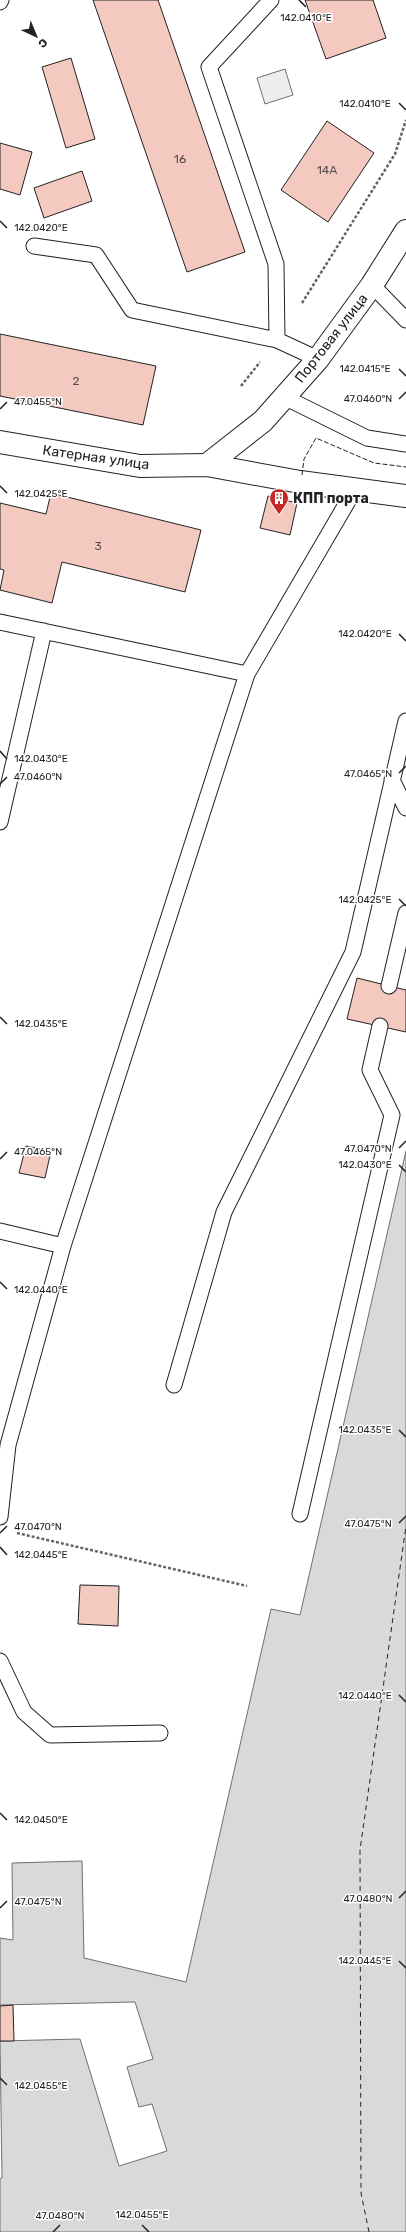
<svg xmlns="http://www.w3.org/2000/svg" width="406" height="2232" font-family="Rubik,sans-serif">
  <style>
    .green { fill: #eee; stroke: #6f6f6f }
    .water { fill: #d9d9d9; stroke: #6f6f6f }
    .lines { fill: none; stroke-linecap: round; stroke-linejoin: round }
    .ferry { stroke: #222; stroke-width: 1; stroke-dasharray: 5 4; stroke-linecap: butt }
    .building { fill: #f3c9c0; stroke: #222 }
    .lane-casing { stroke: #222; stroke-width: 17 }
    .secondary-casing { stroke: #222; stroke-width: 24 }
    .primary-casing { stroke: #222; stroke-width: 24 }
    .path { stroke: #646464; stroke-width: 2.5; stroke-dasharray: 3 2; stroke-linecap: butt }
    .lane { stroke: #fff; stroke-width: 15 }
    .secondary { stroke: #fff; stroke-width: 22 }
    .primary { stroke: #fff; stroke-width: 22 }
    .fence { stroke: #222; stroke-width: 1; stroke-dasharray: 5 2; stroke-linecap: butt }
    .ticks { fill: none; stroke: #222; stroke-width: 1.5 }
    .labels { text-anchor: middle; stroke-width: 3; stroke-linejoin: round; paint-order: stroke }
    .number-label { font-size: 12px; fill: #564c4a }
    .street-label { font-size: 14px; fill: #222; stroke: #fff }
    .poi-label { font-size: 14px; font-weight: bold; fill: #222; stroke: #fff; text-anchor: start }
    .ticks-label { font-size: 10px; text-anchor: middle; fill: #222; stroke: #fff; stroke-width: 3; stroke-linejoin: round; paint-order: stroke }
  </style>
  <rect width="100%" height="100%" fill="#fff"/>
  <path class="green" d="M285,69l8,26 -28,9 -8,-26z"/>
  <path class="water" d="M406,1151v1081h-406v-53l2,-1 -2,-137 80,-2 39,127 48,-15 -15,-47 -13,3 -12,-40 26,-8 -18,-57 -135,3v-67l13,2 -1,-77 70,-2 2,97 102,24 85,-373 29,6z"/>
  <g class="lines">
    <path class="ferry" d="M369,2232l-8,-39 -1,-343 46,-324"/>
  </g>
  <path class="building" d="M93,0h65l87,252 -58,20z
    M305,0h68l13,38 -60,21z
    M71,58l24,81 -29,9 -24,-81z
    M327,121l47,32 -46,69 -47,-32z
    M0,143l32,9 -12,43 -20,-6z
    M82,171l10,30 -48,17 -10,-30z
    M0,334l156,32 -13,59 -143,-29z
    M51,493l150,37 -16,62 -123,-30 -10,41 -52,-13 4,-20 -4,-1v-66l46,11z
    M268,496l29,7 -7,32 -30,-7z
    M357,978l49,12v42l-59,-13z
    M26,1146l25,5 -6,27 -26,-5z
    M80,1585l39,1 -1,40 -40,-2z
    M13,2005l1,36h-14v-35z"/>
  <g class="lines">
    <g class="lane-casing">
      <path id="lane" d="M271,0l-62,67 67,197 1,76 41,19
        M0,2l1,-2
        M34,246l62,9 36,55 145,30
        M372,285l34,35
        M284,397l83,41 39,6
        M0,622l247,52
        M392,780l14,28
        M0,822l44,-191
        M389,986l17,-73
        M0,1231l63,15
        M174,1385l50,-173 129,-260 53,-231
        M300,1514l92,-399 -22,-45 10,-44
        M0,1517l8,-72 55,-199 184,-572 108,-185
        M0,1661l24,51 26,23 110,-2"/>
    </g>
    <g class="secondary-casing">
      <path id="secondary" d="M207,465l56,-44 55,-62 54,-74 34,-54"/>
    </g>
    <g class="primary-casing">
      <path id="primary" d="M0,442l140,24 67,-1 93,17 106,14"/>
    </g>
    <path class="path" d="M302,303l93,-149 11,-34
      M241,386l19,-24
      M17,1533l230,53"/>
    <use href="#lane" class="lane"/>
    <use href="#secondary" class="secondary"/>
    <use href="#primary" class="primary"/>
    <path class="fence" d="M302,475l2,-16 12,-21 58,25 32,4
      M297,503l2,-12"/>
  </g>
  <path class="ticks" d="M299,0l7,7M399,103l7,7M0,221l7,7M399,369l7,7M399,399l7,-7M0,409l7,-7M0,486l7,7M399,634l7,7M0,751l7,8M399,773l7,-7M0,784l7,-7M399,899l7,7M0,1017l7,7M399,1148l7,-7M0,1159l7,-7M399,1165l7,7M0,1282l7,7M399,1430l7,7M399,1523l7,-7M0,1533l7,-7M0,1547l7,8M399,1695l7,7M0,1813l7,7M399,1898l7,-7M0,1908l7,-7M399,1961l7,7M0,2078l7,7M142,2225l7,7M53,2232l7,-7"/>
  <defs>
    <g id="building-pin" transform="scale(1)"><path d="M0 17L-7.5 6A9.5 9.5 0 1 1 7.5 6Z" fill="#c62828" stroke="#fff"/><path d="M-4-6H4V6H1V3H-1V6H-4ZM-2.5-4.3h1.7v1.8h-1.7ZM.8-4.3h1.7v1.8H.8ZM-2.5-1h1.7V.8h-1.7ZM.8-1h1.7V.8H.8Z" fill="#fff"/></g>
  </defs>
  <g fill-rule="evenodd">
    <use href="#building-pin" x="279" y="498"/>
  </g>
  <g class="labels">
    <g class="number-label">
      <text x="180" y="163">16</text>
      <text x="327" y="174">14А</text>
      <text x="76" y="385">2</text>
      <text x="98" y="550">3</text>
    </g>
    <g class="street-label">
      <text transform="translate(331 338) rotate(-52)" y="5">Портовая улица</text>
      <text transform="translate(96 457) rotate(8)" y="5">Катерная улица</text>
    </g>
    <g class="poi-label">
      <text x="293" y="503">КПП порта</text>
    </g>
  </g>
  <g class="ticks-label">
    <text x="306" y="21">142.0410°E</text>
    <text x="365" y="107">142.0410°E</text>
    <text x="41" y="231">142.0420°E</text>
    <text x="365" y="372">142.0415°E</text>
    <text x="368" y="402">47.0460°N</text>
    <text x="38" y="405">47.0455°N</text>
    <text x="41" y="497">142.0425°E</text>
    <text x="365" y="637">142.0420°E</text>
    <text x="41" y="762">142.0430°E</text>
    <text x="368" y="777">47.0465°N</text>
    <text x="38" y="780">47.0460°N</text>
    <text x="365" y="903">142.0425°E</text>
    <text x="41" y="1027">142.0435°E</text>
    <text x="368" y="1152">47.0470°N</text>
    <text x="38" y="1155">47.0465°N</text>
    <text x="365" y="1168">142.0430°E</text>
    <text x="41" y="1293">142.0440°E</text>
    <text x="365" y="1433">142.0435°E</text>
    <text x="368" y="1527">47.0475°N</text>
    <text x="38" y="1530">47.0470°N</text>
    <text x="41" y="1558">142.0445°E</text>
    <text x="365" y="1699">142.0440°E</text>
    <text x="41" y="1823">142.0450°E</text>
    <text x="368" y="1902">47.0480°N</text>
    <text x="38" y="1905">47.0475°N</text>
    <text x="365" y="1964">142.0445°E</text>
    <text x="41" y="2089">142.0455°E</text>
    <text x="142" y="2218">142.0455°E</text>
    <text x="60" y="2219">47.0480°N</text>
  </g>
  <g transform="translate(36 36) rotate(136)" stroke="#ffffff" stroke-width="3" paint-order="stroke">
  <path d="M0-3L7 15L0 10L-7 15Z" fill="#222222"/>
  <text y="-6" font-size="11" font-weight="bold" text-anchor="middle" fill="#222222">С</text>
  </g>
</svg>
